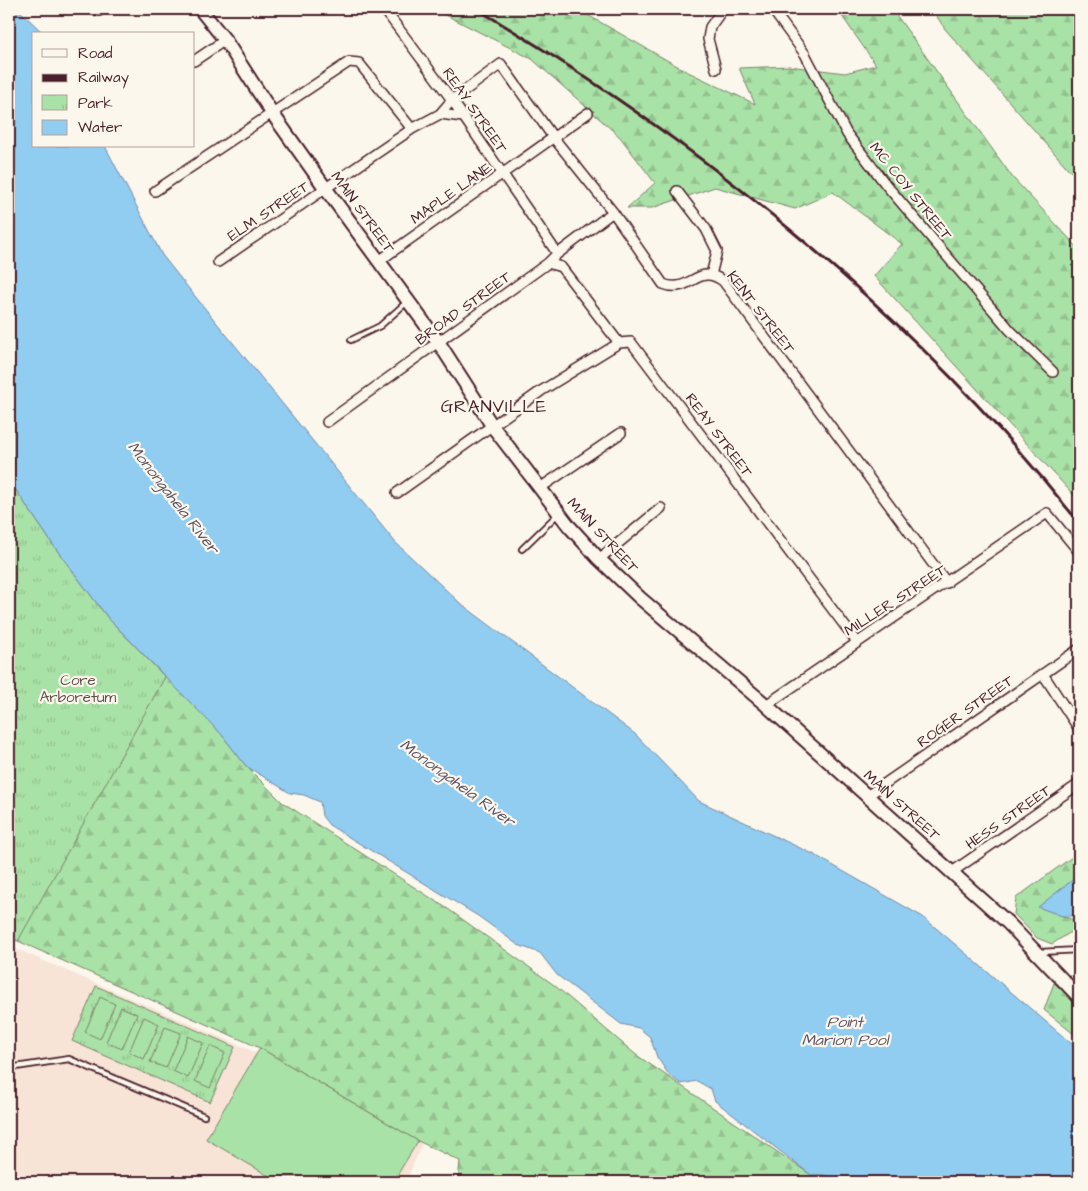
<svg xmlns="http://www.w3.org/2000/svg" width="1088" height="1191" font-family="'Architects Daughter',sans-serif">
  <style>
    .built { fill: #f7e4d6 }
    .forest { fill: url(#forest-firs); stroke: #7a8068 }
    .park { fill: url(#park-tufts); stroke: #7a8068 }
    .pitch { fill: #a9e2a6; stroke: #7a8068 }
    .water { fill: #91cdf1; stroke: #7587a2 }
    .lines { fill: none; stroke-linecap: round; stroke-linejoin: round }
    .service-casing { stroke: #4a1f2b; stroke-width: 8 }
    .minor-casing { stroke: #4a1f2b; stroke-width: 12 }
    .secondary-casing { stroke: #4a1f2b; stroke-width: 16 }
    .service { stroke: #fbf7ec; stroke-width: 4.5 }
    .minor { stroke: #fbf7ec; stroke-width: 9 }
    .secondary { stroke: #fbf7ec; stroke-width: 12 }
    .rail { stroke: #4a1f2b; stroke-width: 3 }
    .labels { text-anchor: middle; stroke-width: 4.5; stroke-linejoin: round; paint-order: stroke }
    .street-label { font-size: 15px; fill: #4a1f2b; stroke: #fbf7ec }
    .park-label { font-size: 15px; fill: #62504a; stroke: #fbf7ec }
    .water-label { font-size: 16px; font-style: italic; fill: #5f5366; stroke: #fbf7ec }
    .quarter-label { font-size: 18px; letter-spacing: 1px; fill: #4a1f2b; stroke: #fbf7ec }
  </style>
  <defs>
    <pattern id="forest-firs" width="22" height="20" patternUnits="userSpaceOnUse" patternTransform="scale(1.25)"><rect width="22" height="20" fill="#a9e2a6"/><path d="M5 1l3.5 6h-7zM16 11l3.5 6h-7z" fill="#93c18f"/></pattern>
    <pattern id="park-tufts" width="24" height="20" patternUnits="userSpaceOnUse" patternTransform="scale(1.25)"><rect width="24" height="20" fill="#a9e2a6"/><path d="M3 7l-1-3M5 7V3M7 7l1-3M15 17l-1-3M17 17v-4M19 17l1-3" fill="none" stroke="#93c18f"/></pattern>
  </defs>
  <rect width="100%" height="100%" fill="#fbf7ec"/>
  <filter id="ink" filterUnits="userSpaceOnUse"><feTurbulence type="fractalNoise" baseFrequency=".02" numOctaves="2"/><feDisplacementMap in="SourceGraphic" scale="10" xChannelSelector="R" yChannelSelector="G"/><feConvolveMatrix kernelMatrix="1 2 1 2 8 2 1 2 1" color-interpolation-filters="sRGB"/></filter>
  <g filter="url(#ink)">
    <path class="built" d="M9,946l235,101 178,97 -16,38h-397z"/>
    <path class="forest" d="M434,9h143l109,62 69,33 -16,-36 50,-2 56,7 31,-8 -39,-56h55l121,169 66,71v252l-205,-225 28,-32 -69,-52 -38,17 -80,-22 -63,21h-25l28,-25 -35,-46 -88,-78z
      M932,9h147v172l-134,-152z
      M9,480l47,69 166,186 24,31 36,36 166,107 106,76 81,69 176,121c11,-1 20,0 28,7h-381l2,-21 -42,-20 -158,-93 -251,-111z
      M1079,852v23l-40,32 40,15v5l-27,17 -15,-6 -23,-24 2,-16z
      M1054,983l25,22v33l-35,-28z"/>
    <path class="park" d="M9,480l47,69 52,69 57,59 -147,264 -9,-4z
      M96,986l139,61 -25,55 -138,-61z"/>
    <path class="pitch" d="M100,997l15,7 -15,35 -15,-7z
      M121,1007l16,7 -15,35 -16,-7z
      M144,1017l15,7 -15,35 -15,-7z
      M165,1027l16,6 -15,35 -16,-6z
      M188,1036l15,7 -15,35 -15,-7z
      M210,1046l15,7 -15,35 -15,-7z
      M260,1048l158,93 -25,41h-114l-73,-43z"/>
    <path class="water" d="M9,9h9l26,25h-10v112h71l57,109 19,24 214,263 65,61 175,131 64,67 114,53 110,63 156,133v132h-240c-8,-7 -17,-8 -28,-7l-96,-74 -4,-12 -14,-8 -16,3 -12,-9 -12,-18 -7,-20 -11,-9 -18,-4 -64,-49 -17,-22 -22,-8 -40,-29 -149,-91 -7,-9 -2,-14 -16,-7 -14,-2 -44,-27 -24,-31 -114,-117 -52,-69 -47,-69z
      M1079,875v41h-17l-24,-9z"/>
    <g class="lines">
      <g class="service-casing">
        <path id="service" d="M351,340l29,-14 27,-24
          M522,549l36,-35
          M1040,952l39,-2
          M9,1068l60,-9 135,57"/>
      </g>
      <g class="minor-casing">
        <path id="minor" d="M93,9l6,2 3,-2
          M384,9l68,91 105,153
          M772,9l33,45 42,80 40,52 123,144 43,42
          M194,61l31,-21
          M716,69l-8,-30 2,-12 13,-18
          M440,114l12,-14 49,-36 52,73 60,75 50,72c28,11 34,-22 60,-3l224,302
          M155,191l194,-129 10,1 53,66
          M677,191l29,38 11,22 -6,24
          M379,261l209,-148
          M218,262l194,-133 28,-15 23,3
          M548,263l13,4 58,76 12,-1 226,300
          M327,422l221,-159 8,-8 57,-43
          M540,488l81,-55
          M397,493l144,-102 78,-48
          M599,559l62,-51
          M1043,674l36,55
          M766,705l281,-192 32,39
          M867,796l212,-147
          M952,872l127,-88"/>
      </g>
      <g class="secondary-casing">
        <path id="secondary" d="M200,9l25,31 47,73 54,76 113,154 54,84 76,99 30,33 41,39 126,107 242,218 71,74"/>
      </g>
      <use href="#service" class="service"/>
      <use href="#minor" class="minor"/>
      <use href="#secondary" class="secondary"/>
      <path class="rail" d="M477,9c223,133 441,309 602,514"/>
    </g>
  </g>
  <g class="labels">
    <g class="street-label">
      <text transform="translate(475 110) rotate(55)" y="5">REAY STREET</text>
      <text transform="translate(911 191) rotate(51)" y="5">MC COY STREET</text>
      <text transform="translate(451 193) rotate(-35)" y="5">MAPLE LANE</text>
      <text transform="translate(268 211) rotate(-34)" y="5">ELM STREET</text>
      <text transform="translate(363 212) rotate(54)" y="5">MAIN STREET</text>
      <text transform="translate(463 308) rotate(-36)" y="5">BROAD STREET</text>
      <text transform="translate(761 312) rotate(52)" y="5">KENT STREET</text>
      <text transform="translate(719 435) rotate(53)" y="5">REAY STREET</text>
      <text transform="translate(603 535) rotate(47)" y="5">MAIN STREET</text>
      <text transform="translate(895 600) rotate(-33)" y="5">MILLER STREET</text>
      <text transform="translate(965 711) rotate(-35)" y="5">ROGER STREET</text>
      <text transform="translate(902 805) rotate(42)" y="5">MAIN STREET</text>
      <text transform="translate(1008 817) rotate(-35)" y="5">HESS STREET</text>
    </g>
    <g class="park-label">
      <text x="78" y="685">Core<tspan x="78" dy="17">Arboretum</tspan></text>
    </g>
    <g class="water-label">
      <text transform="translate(174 497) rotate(52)" y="6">Monongahela River</text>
      <text transform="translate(458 782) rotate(36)" y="6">Monongahela River</text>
      <text x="845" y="1027">Point<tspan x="845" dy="18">Marion Pool</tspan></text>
    </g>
    <g class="quarter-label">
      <text x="494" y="412">GRANVILLE</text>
    </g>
  </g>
  <rect width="1088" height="1191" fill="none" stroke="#fbf7ec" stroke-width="30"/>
  <rect x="15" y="15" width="1058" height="1161" fill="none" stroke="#4a1f2b" stroke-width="2" filter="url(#ink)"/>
  <rect x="32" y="32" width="162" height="115" fill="#fbf7ec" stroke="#b4a19f"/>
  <rect x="42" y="49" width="25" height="8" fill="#fbf7ec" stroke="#b4a19f"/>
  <text x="78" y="58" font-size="15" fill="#4a1f2b">Road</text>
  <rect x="42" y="74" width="25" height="8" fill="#4a1f2b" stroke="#b4a19f"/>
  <text x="78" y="82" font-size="15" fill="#4a1f2b">Railway</text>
  <rect x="42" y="95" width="25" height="15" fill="url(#park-tufts)" stroke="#b4a19f"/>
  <text x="78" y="108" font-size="15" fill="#4a1f2b">Park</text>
  <rect x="42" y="120" width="25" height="15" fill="#91cdf1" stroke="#b4a19f"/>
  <text x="78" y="132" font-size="15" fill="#4a1f2b">Water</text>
</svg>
